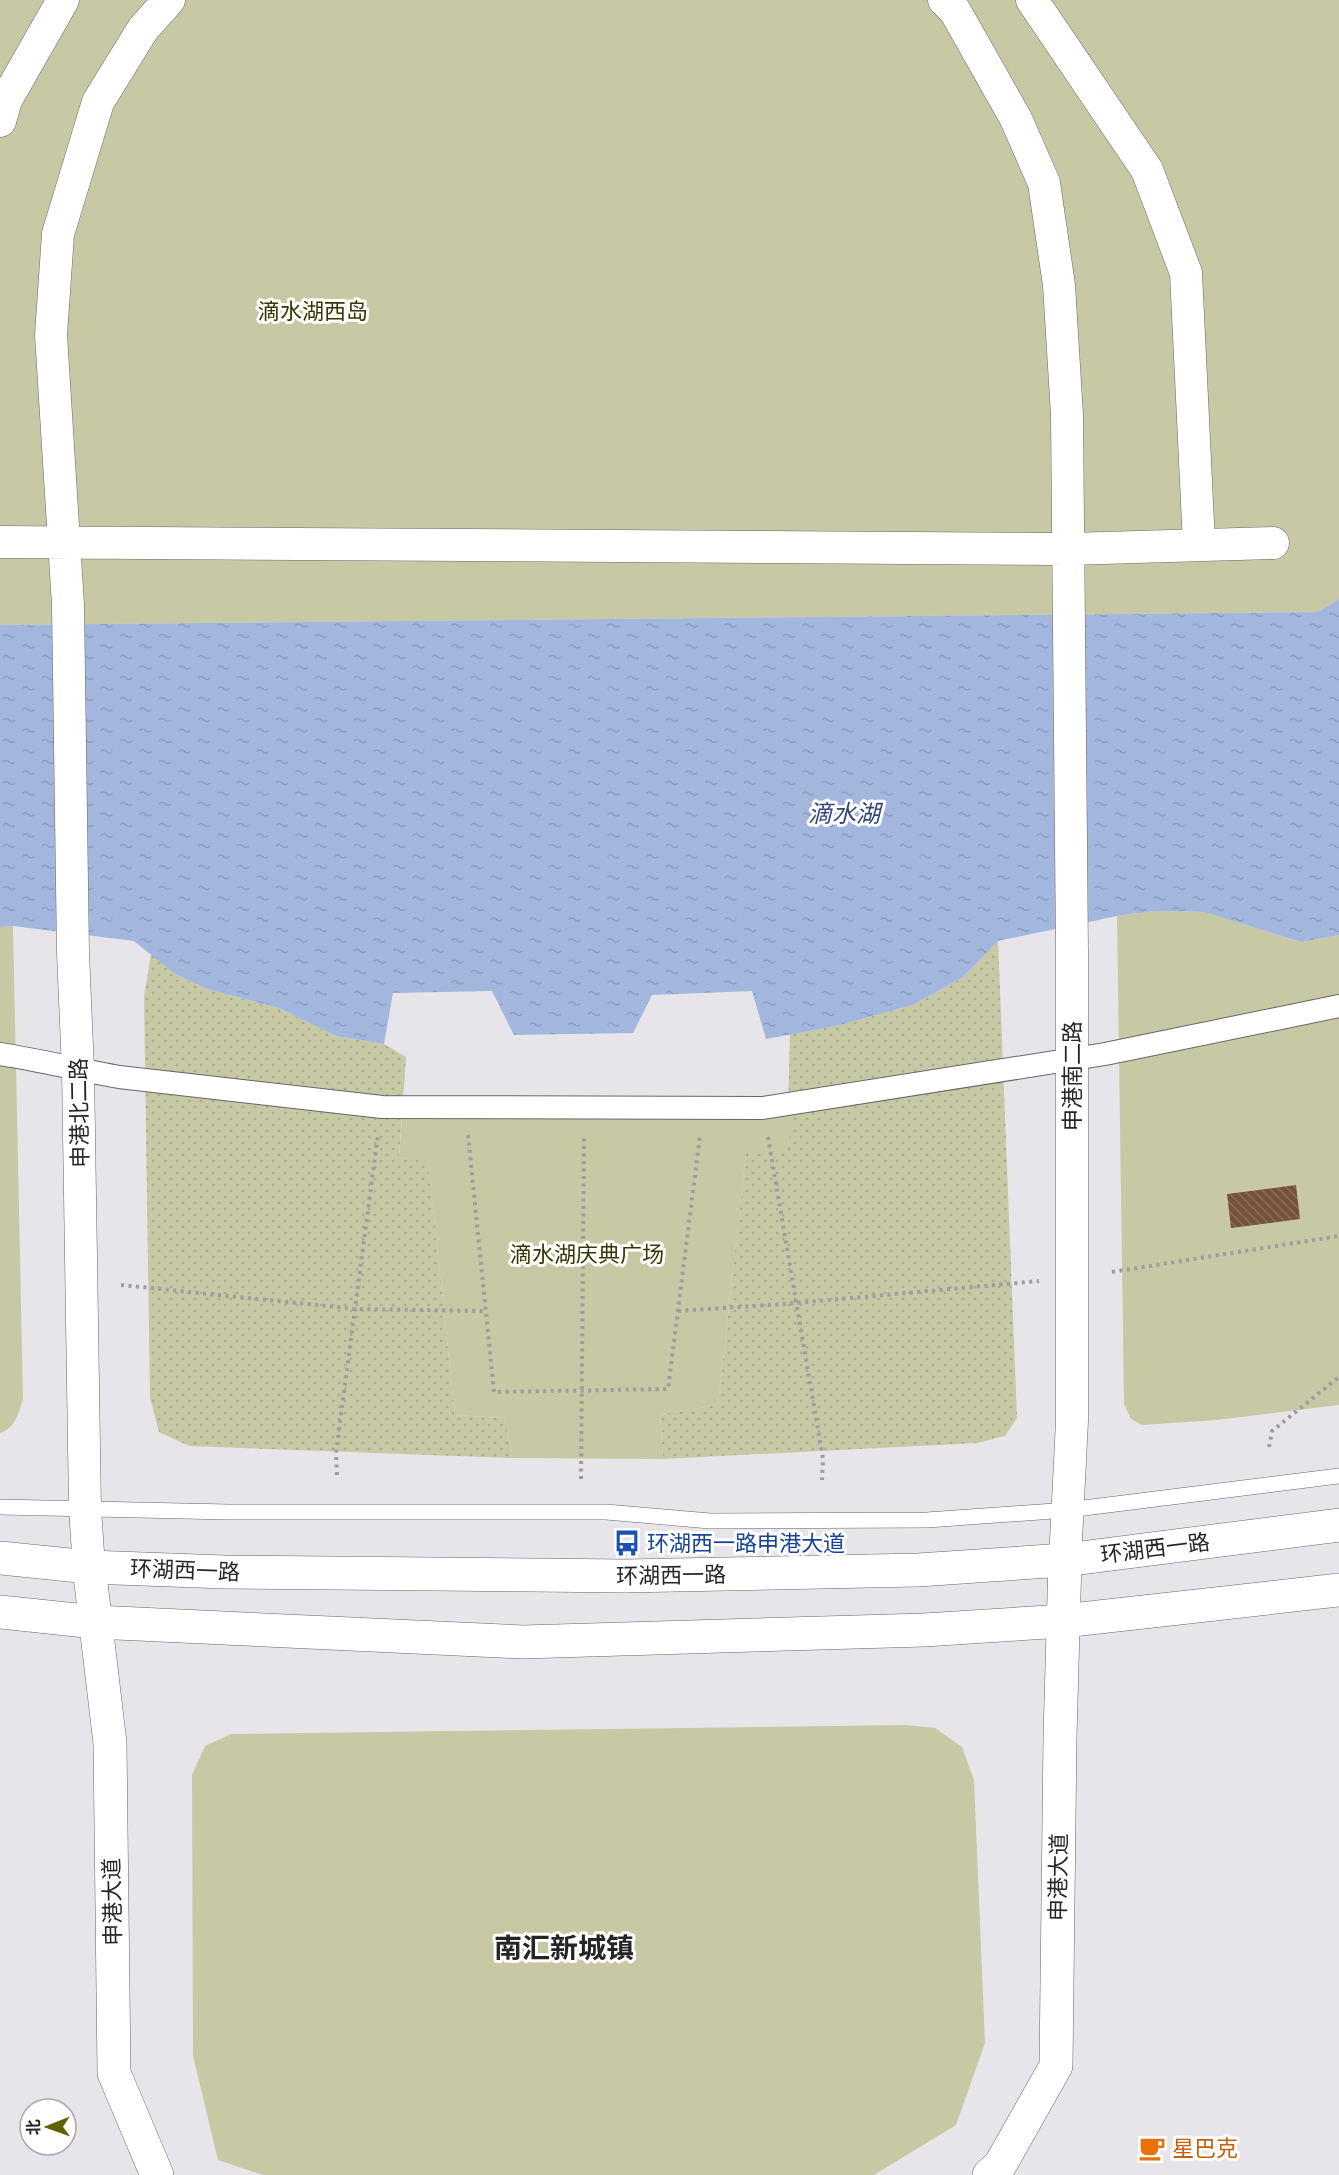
<svg xmlns="http://www.w3.org/2000/svg" width="1339" height="2175" font-family="Cabin,'Noto Sans SC',sans-serif">
  <style>
    .grass { fill: url(#grass-dots) }
    .green { fill: #c6c9a4 }
    .water { fill: url(#water-ripples) }
    .building { fill: url(#building-back-hatch) }
    .lines { fill: none; stroke-linecap: round; stroke-linejoin: round }
    .service-casing { stroke: #68656a; stroke-width: 16 }
    .pedestrian-casing { stroke: #68656a; stroke-width: 24 }
    .minor-casing { stroke: #68656a; stroke-width: 33 }
    .tertiary-casing { stroke: #68656a; stroke-width: 34 }
    .secondary-casing { stroke: #68656a; stroke-width: 34 }
    .path { stroke: #9f9ca0; stroke-width: 4; stroke-dasharray: 3 4.5; stroke-linecap: butt }
    .service { stroke: #fff; stroke-width: 15 }
    .pedestrian { stroke: #fff; stroke-width: 22 }
    .minor { stroke: #fff; stroke-width: 32 }
    .tertiary { stroke: #fff; stroke-width: 33 }
    .secondary { stroke: #fff; stroke-width: 33 }
    .labels { text-anchor: middle; stroke-width: 6; stroke-linejoin: round; paint-order: stroke }
    .park-label { font-size: 22px; fill: #363700; stroke: #fff }
    .street-label { font-size: 22px; fill: #252426; stroke: #fff }
    .transit-label { font-size: 22px; fill: #164399; stroke: #fff; text-anchor: start }
    .food-label { font-size: 22px; fill: #c56008; stroke: #fff; text-anchor: start }
    .water-label { font-size: 24px; font-style: italic; fill: #30477a; stroke: #fff }
    .district-label { font-size: 28px; font-weight: bold; fill: #252426; stroke: #fff }
  </style>
  <defs>
    <pattern id="grass-dots" width="8" height="8" patternUnits="userSpaceOnUse" patternTransform="scale(1.5)"><rect width="8" height="8" fill="#c6c9a4"/><path d="M2 2h.1M6 6h.1" fill="none" stroke="#aaac8d" stroke-width="1.8" stroke-linecap="round"/></pattern>
    <pattern id="water-ripples" width="26" height="14" patternUnits="userSpaceOnUse" patternTransform="scale(1.5)"><rect width="26" height="14" fill="#a3b7de"/><path d="M2 4q2-2 4 0t4 0M15 11q2-2 4 0t4 0" fill="none" stroke="#8c9dbe"/></pattern>
    <pattern id="building-back-hatch" width="6" height="6" patternUnits="userSpaceOnUse" patternTransform="scale(1.5)"><rect width="6" height="6" fill="#76523a"/><path d="M-1 5l2 2M0 0l6 6M5-1l2 2" fill="none" stroke="#886d5b"/></pattern>
  </defs>
  <rect width="100%" height="100%" fill="#e8e5ea"/>
  <path class="grass" d="M998,941l19,477 -12,18 -28,7 -314,16 -3,-45 58,-9 28,-252 41,-1 3,-118 46,-8 77,-21 50,-28z
    M151,954l24,20 32,15 72,19 57,28 48,8 22,13 -7,101 29,2 27,255 50,3 7,40 -323,-12 -30,-14 -9,-34 -6,-401z"/>
  <path class="green" d="M0,0h1339v599l-21,13 -1318,13z
    M1155,911l49,1 97,30 38,-7v470l-122,15 -75,5 -11,-6 -7,-15 -7,-488z
    M13,926l10,473c-4,13 -8,30 -23,34v-506z
    M794,1103l-7,50 -41,1 -28,251 -58,9 3,45 -151,-1 -7,-40 -50,-3 -27,-254 -29,-3 4,-51z
    M905,1725l30,3 27,19 12,33 11,263 -29,82 -82,50h-611l-45,-15 -25,-104 -1,-281 13,-29 26,-12z"/>
  <path class="water" d="M1339,599v336l-38,7 -97,-30 -49,-1 -38,5 -119,25 -35,36 -50,28 -77,21 -70,13 -14,-48 -100,4 -19,38 -119,2 -22,-44 -99,2 -9,51 -48,-8 -57,-28 -72,-19 -32,-15 -41,-33 -121,-15 -13,1v-302l1318,-13z"/>
  <path class="building" d="M1296,1185l4,34 -69,9 -4,-34z"/>
  <g class="lines">
    <g class="service-casing">
      <path id="service" d="M0,1507l229,5h377l104,9 217,-1 141,-10 271,-34"/>
    </g>
    <g class="pedestrian-casing">
      <path id="pedestrian" d="M0,1054c40,6 79,16 119,23l263,30 381,1 342,-54 234,-48"/>
    </g>
    <g class="minor-casing">
      <path id="minor" d="M944,0l11,11 61,108 28,64 15,102 8,130 5,536v470l-7,139
        M1032,0l115,170 39,103 13,271
        M0,121l6,-21 57,-100
        M0,542l1069,7 204,-6
        M89,1567l-4,-58 -7,-439 -5,-117 -5,-348 -17,-270 7,-101 40,-132 45,-73 26,-29"/>
    </g>
    <g class="tertiary-casing">
      <path id="tertiary" d="M89,1567l21,176 4,330 43,102
        M989,2175l11,-10 56,-99 4,-329 5,-177"/>
    </g>
    <g class="secondary-casing">
      <path id="secondary" d="M0,1558l89,9 136,5 400,4 293,-6 147,-10 274,-35
        M0,1612l95,10 428,20 401,-12 139,-9 276,-31"/>
    </g>
    <path class="path" d="M468,1135l26,257 174,-3 32,-253
      M768,1137l55,322 -1,21
      M1112,1272l227,-36
      M121,1285l235,24 130,2
      M678,1311l118,-8 243,-22
      M1269,1447l3,-16 67,-54
      M337,1475l-1,-22 42,-319
      M581,1479l3,-344"/>
    <use href="#service" class="service"/>
    <use href="#pedestrian" class="pedestrian"/>
    <use href="#minor" class="minor"/>
    <use href="#tertiary" class="tertiary"/>
    <use href="#secondary" class="secondary"/>
  </g>
  <defs>
    <g id="bus-bare" transform="scale(2.07)"><path d="M-5-6H5V4H4V6H2V4H-2V6H-4V4H-5ZM-3.5-4V0h7V-4ZM-3.5 1.2v1.5H-2V1.2ZM2 1.2v1.5H3.5V1.2Z" fill="#1a4fb4" stroke="#fff" stroke-width="2.5" paint-order="stroke"/></g>
    <g id="cafe-bare" transform="scale(2.07)"><path d="M-5.5-4.5H6V0H3Q3 3.5 0 3.5H-2.5Q-5.5 3.5-5.5 0ZM3-3.2v2h1.7v-2ZM-6 4.5H4V6H-6Z" fill="#e8710a" stroke="#fff" stroke-width="2.5" paint-order="stroke"/></g>
  </defs>
  <g fill-rule="evenodd">
    <use href="#bus-bare" x="627" y="1543"/>
    <use href="#cafe-bare" x="1152" y="2148"/>
  </g>
  <g class="labels">
    <g class="park-label">
      <text x="313" y="319">滴水湖西岛</text>
      <text x="587" y="1262">滴水湖庆典广场</text>
    </g>
    <g class="street-label">
      <text transform="translate(1072 1076) rotate(-90)" y="8">申港南二路</text>
      <text transform="translate(79 1113) rotate(-91)" y="8">申港北二路</text>
      <text transform="translate(1155 1548) rotate(-7)" y="8">环湖西一路</text>
      <text transform="translate(185 1570) rotate(2)" y="8">环湖西一路</text>
      <text transform="translate(671 1575) rotate(-1)" y="8">环湖西一路</text>
      <text transform="translate(1058 1877) rotate(-89)" y="8">申港大道</text>
      <text transform="translate(112 1902) rotate(-91)" y="8">申港大道</text>
    </g>
    <g class="transit-label">
      <text x="647" y="1551">环湖西一路申港大道</text>
    </g>
    <g class="food-label">
      <text x="1172" y="2156">星巴克</text>
    </g>
    <g class="water-label">
      <text x="844" y="822">滴水湖</text>
    </g>
    <g class="district-label">
      <text x="564" y="1958">南汇新城镇</text>
    </g>
  </g>
  <g transform="translate(48 2127) rotate(269)"><circle r="28" fill="#ffffff" stroke="#a8a7a8" stroke-width="1.5"/>
  <path d="M0-4.5L10 22L0 15L-10 22Z" fill="#5e6300"/>
  <text y="-9" font-size="16" font-weight="bold" text-anchor="middle" fill="#252426">北</text>
  </g>
</svg>
